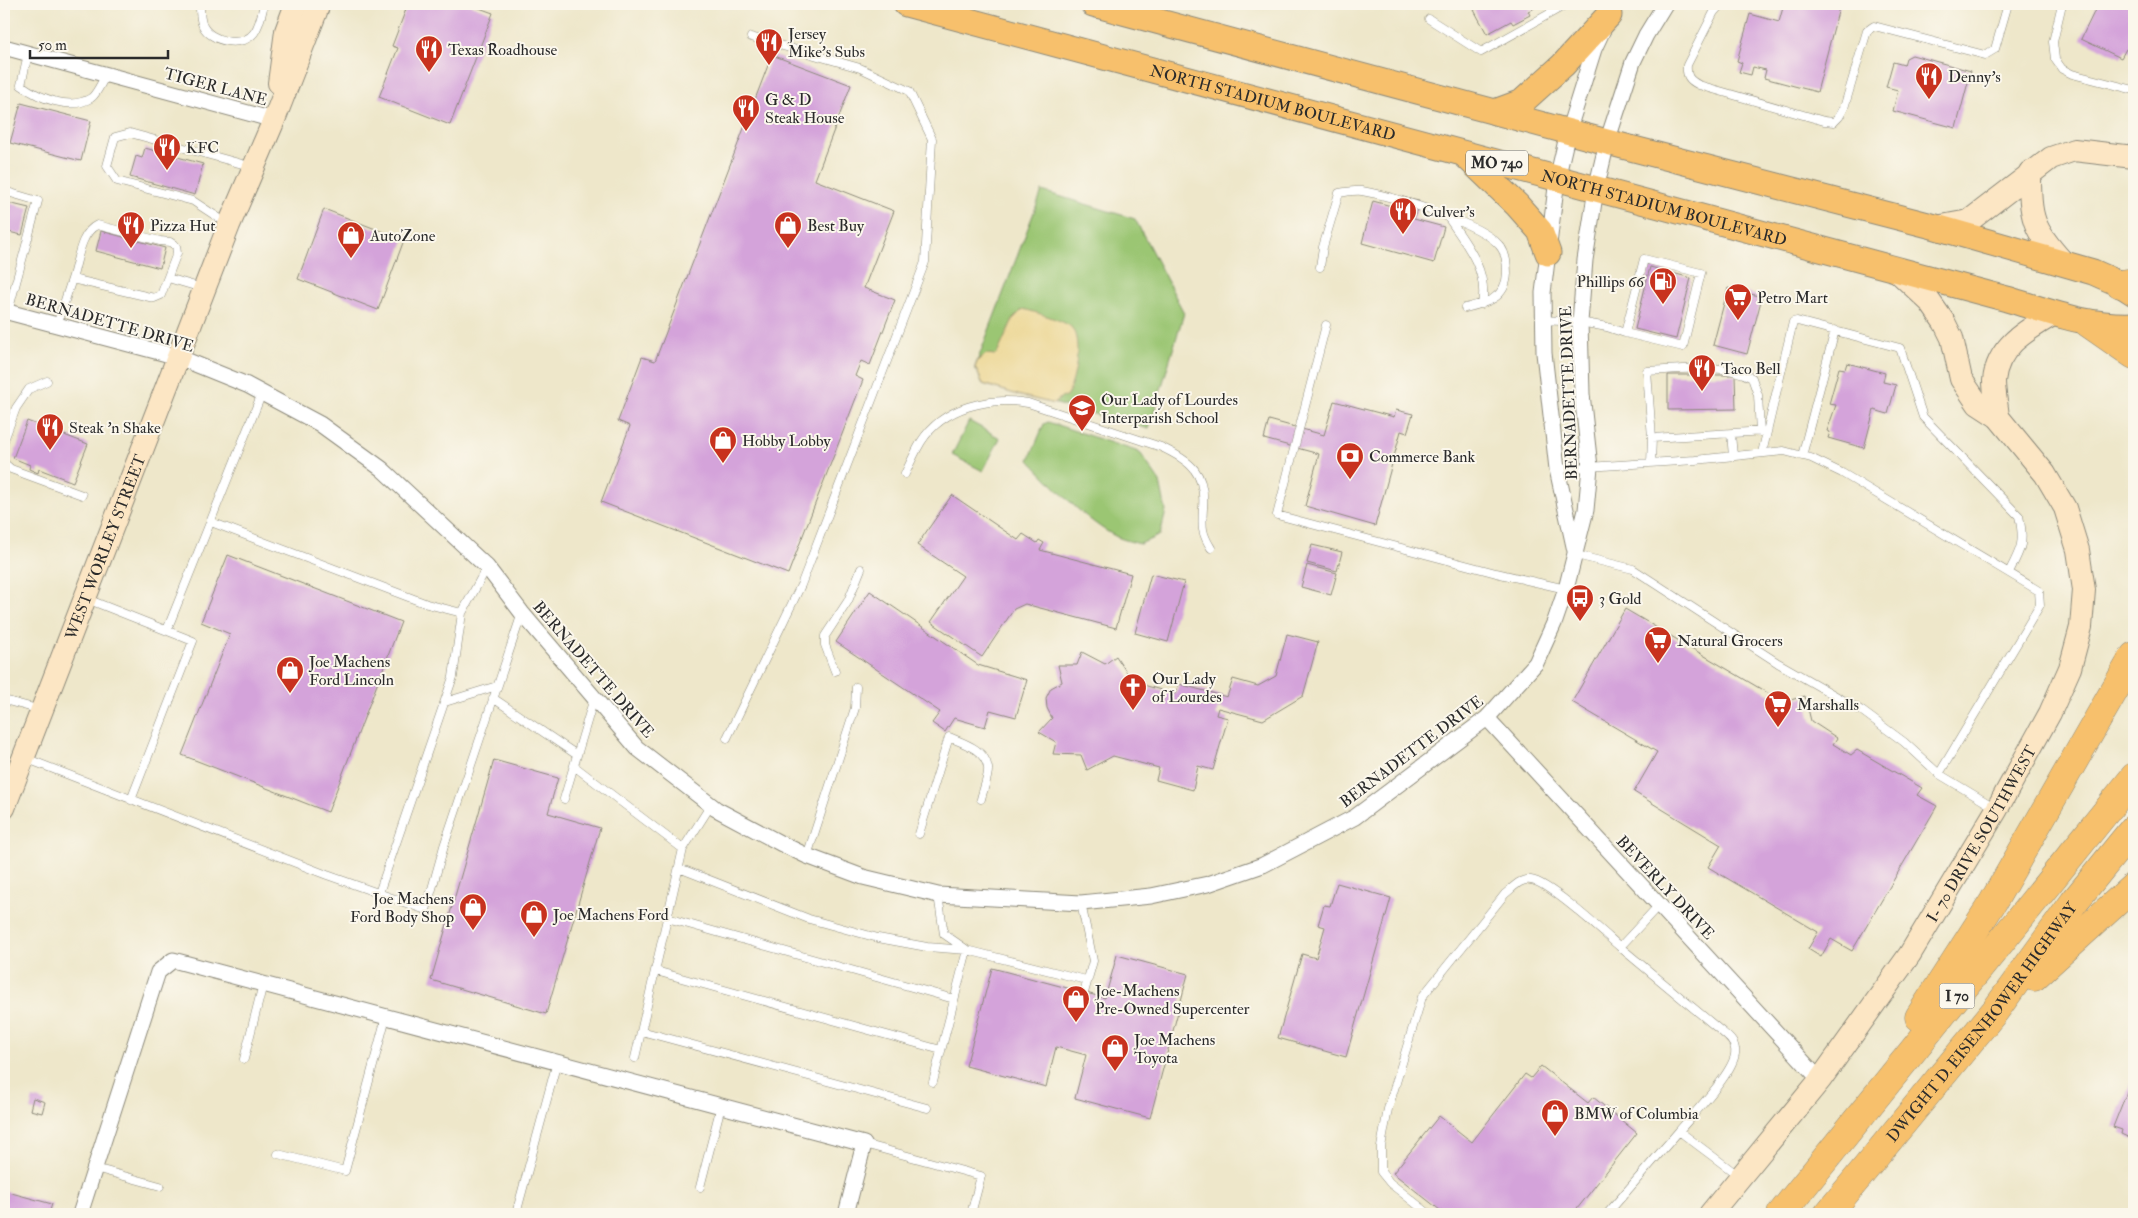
<svg xmlns="http://www.w3.org/2000/svg" width="2138" height="1218" font-family="'IM FELL Double Pica',serif">
  <style>
    .green { fill: #9bc673; stroke: #63784f }
    .sand { fill: #eeda9e; stroke: #8c8264 }
    .building { fill: #d4a3da }
    .lines { fill: none; stroke-linecap: round; stroke-linejoin: round }
    .lane-casing { stroke: #8c897a; stroke-width: 9 }
    .street-casing { stroke: #8c897a; stroke-width: 17 }
    .secondary-casing { stroke: #8c897a; stroke-width: 24 }
    .primary-casing { stroke: #8c897a; stroke-width: 27 }
    .highway-casing { stroke: #8c897a; stroke-width: 29 }
    .lane { stroke: #fff; stroke-width: 8 }
    .street { stroke: #fff; stroke-width: 15 }
    .secondary { stroke: #fce6c4; stroke-width: 22 }
    .primary { stroke: #f7c06c; stroke-width: 25 }
    .highway { stroke: #f7c06c; stroke-width: 28 }
    .labels { text-anchor: middle; stroke-width: 4; stroke-linejoin: round; paint-order: stroke }
    .shield { fill: #fbf7ec; stroke: #696865; stroke-width: 1 }
    .shield-label { font-size: 15px; font-weight: bold; fill: #2b2b2b }
    .poi-label { font-size: 16px; fill: #2b2b2b; stroke: #fbf7ec; text-anchor: start }
    .street-label { font-size: 16px; fill: #2b2b2b; stroke: #fbf7ec }
  </style>
  <rect width="100%" height="100%" fill="#fbf7ec"/>
  <filter id="ink" filterUnits="userSpaceOnUse"><feTurbulence type="fractalNoise" baseFrequency=".02" numOctaves="2"/><feDisplacementMap in="SourceGraphic" scale="10" xChannelSelector="R" yChannelSelector="G"/><feConvolveMatrix kernelMatrix="1 2 1 2 8 2 1 2 1" color-interpolation-filters="sRGB"/></filter>
  <filter id="wash" filterUnits="userSpaceOnUse"><feTurbulence type="fractalNoise" baseFrequency=".0096" numOctaves="4" result="noise"/><feDisplacementMap in="SourceGraphic" scale="20" xChannelSelector="R" yChannelSelector="G"/><feGaussianBlur stdDeviation="1.12" result="paint"/><feColorMatrix in="noise" values="0 0 0 0 0 0 0 0 0 0 0 0 0 0 0 0 0 1.4 0 .05"/><feComposite in="paint" operator="in"/></filter>
  <g filter="url(#wash)">
    <rect width="100%" height="100%" fill="#eee7ca"/>
    <path class="green" d="M1042,191l93,28 49,94 -35,116 -166,-45 -8,-17z
      M969,421l31,17 -17,33 -31,-16z
      M1048,422l88,29 5,3 19,28 6,29 -6,24 -20,9c-7,-2 -16,-4 -23,-7 -32,-16 -63,-51 -88,-77l15,-36z"/>
    <path class="sand" d="M1023,309c9,2 42,12 48,18 12,13 4,56 -5,70l-6,1 -5,6 -34,-8 -38,-12 -8,-17 3,-7 8,-6 9,1 3,-3 15,-33z"/>
    <g id="blocks">
      <path class="building" d="M408,4h60l25,9 -43,112 -71,-28 19,-49 -6,-2z
        M1485,4h57l-14,7 2,4 -17,9 -2,-3 -24,13 -13,-24z
        M1784,4h56l-23,88 -53,-14 2,-8 -13,-3 -2,8 -12,-3 3,-9 -5,-2 13,-47 29,8z
        M2098,4h36v50l-8,-5 -5,9 -40,-19z
        M772,55l79,30 -36,95 79,31 -30,77 31,12 -25,65 -9,-4 -6,15 8,4 -75,194 -187,-72 29,-76 -12,-5 24,-64 13,4z
        M1912,55l59,16 -15,57 -63,-17 5,-21 -12,-3 7,-25 11,3 2,-7z
        M21,103l70,18 -10,40 -71,-18z
        M145,148l58,16 -8,31 -65,-18 6,-21 6,2z
        M1409,199l10,2 -5,18 30,8 -10,36 -72,-20 11,-42 33,9z
        M4,202l25,6 -7,27 -18,-4z
        M324,209l80,31 -26,70 -80,-31z
        M101,231l64,17 -5,20 -64,-17z
        M1650,267l41,11 -15,61 -41,-10z
        M1728,288l34,9 -15,57 -34,-9z
        M1847,363l38,10 -2,9 13,3 -8,29 -14,-4 -10,38 -36,-10 2,-6 -3,-1 9,-26 -7,-1 10,-36 6,1z
        M1668,375h67l1,34 -68,1z
        M1334,401l60,16 2,-7 17,4 -6,19 -6,-2 -26,95 -70,-20 14,-52 -55,-15 5,-19 55,15z
        M27,421l61,23 -15,38 -34,-13 -1,4 -9,-4 1,-4 -17,-7z
        M952,495l66,45 5,-6 14,9 2,-3 5,3 -4,7 91,24 -15,54 -91,-24 -11,5 -32,48 -51,-35 32,-46 -46,-31z
        M1312,545l30,7 -5,19 -30,-8z
        M228,555l173,67 -73,190 -146,-57 48,-121 -29,-12z
        M1307,565l30,8 -6,22 -30,-8z
        M1151,574l33,8 -16,60 -33,-9z
        M870,591l108,74 49,15 -11,37 -26,-7 -5,17 -31,-9 -9,14 -13,-9 8,-11 -104,-70z
        M1625,609l158,93 22,-6 6,25 26,17 -4,6 18,11 6,-5 65,38 -5,7 20,11 -85,145 -21,-12 -10,18 -13,-8 10,-17 -110,-65 13,-22 -87,-53 23,-40 -85,-50z
        M1287,634l31,8 -15,54 -40,24 -45,-12 -2,7 12,3 -15,52 -15,-4 -5,24 -37,-10 3,-12 -46,-12 -26,14 -6,-15 -28,-1 3,-12 -17,-10 13,-14 -5,-10 -1,-10 5,-10 11,-6 -4,-17h19l5,-13 23,12 11,-8 17,26 42,12 4,-10 48,13 6,-18 25,7 18,-10z
        M494,760l64,18 -10,35 52,15 -54,186 -115,-34z
        M1337,883l54,15 -45,159 -68,-19 24,-84 14,4 9,-31 -7,-2 6,-20 6,1z
        M1117,955l71,19 -38,144 -75,-20 11,-43 -30,-8 -10,40 -80,-21 26,-98 113,30z
        M1541,1066l47,37 5,-6 44,36 -64,81h-128l-52,-41 46,-57 33,26 53,-68 6,4z
        M2134,1074v66l-13,-6 1,-4 -9,-3z
        M33,1098l12,4 -3,11 -12,-3z
        M4,1191l48,13 -3,10h-45z"/>
    </g>
  </g>
  <g filter="url(#ink)">
    <use href="#blocks" fill-opacity="0" stroke="#8c897a" stroke-width="1"/>
    <g class="lines">
      <g class="lane-casing">
        <path id="lane" d="M1721,4l-7,8 -27,53c-1,11 2,15 12,20l125,36 10,1 5,-5 5,-9 23,-77 7,-5 111,29 10,-6 13,-45
          M2062,4l-9,38 2,17 7,10 10,5 62,16
          M200,7c0,6 0,13 3,19 8,16 39,22 51,7 6,-8 8,-20 10,-29
          M1429,19l52,33 86,-48
          M28,54l-7,31c18,13 49,26 70,13 6,-4 11,-17 15,-23
          M4,191l34,10 -30,111
          M1447,216c18,26 42,55 35,88
          M228,224l-35,-23 -76,-20 -10,-15 8,-29 15,-4 123,34
          M1320,267l3,-20 16,-54c7,-1 16,-3 23,-2 29,5 119,32 137,54 7,7 8,19 8,28 -1,26 -21,30 -42,35
          M168,278l34,10
          M1542,320l38,2 27,5 18,6 58,14 18,-74 -57,-14 -19,74
          M57,325l15,-46 82,19 7,-3 16,-42 -1,-7 -6,-4 -10,-1 -63,-16c-17,8 -19,36 -25,54
          M1326,325l-49,190 219,58 70,16
          M1731,434l2,22
          M1652,438l113,-7
          M4,440l12,-32 13,-19 18,-8
          M1762,453l31,-131 4,-1 103,27 23,69 96,99c6,27 2,33 -10,56
          M1802,456l33,-126
          M4,463l7,6 71,26
          M1651,463l1,-25 -5,-67c32,-1 77,-9 105,7l6,17 2,37
          M1557,469l138,-9 89,-9 27,7 31,15 197,118 1,14 -101,169
          M905,474c5,-11 10,-22 16,-32 22,-35 68,-46 107,-39l133,44c30,14 45,26 42,61 -1,18 -2,24 8,40
          M211,522l216,82 35,9
          M1576,555l57,14 145,94 84,48 42,31 35,32 55,33
          M87,599l106,42 -62,159
          M167,630l95,-237
          M835,671l-10,-26v-9l23,-35 13,-32
          M493,698l84,57
          M4,700l37,10
          M445,702l52,-16
          M727,738l74,-153 124,-323 7,-123 -23,-48 -49,-23 -109,-31
          M25,758l302,117 99,35 18,-64 78,-233
          M574,766l109,83 -48,209
          M564,799l30,-101
          M919,834l30,-97c14,6 36,12 39,31 1,8 -5,22 -7,31
          M683,849l28,-44
          M807,856l48,-148 1,-21
          M679,868l130,51 69,19 49,9 40,3 119,30
          M379,893l74,-216 9,-64 25,-46
          M1081,903l12,58 -9,32
          M1659,905l-39,42 101,84c6,5 13,10 14,18 4,19 -43,66 -56,82
          M667,918l287,81
          M656,971l285,79
          M641,1031l286,77
          M244,1059l19,-75
          M933,1082l34,-132 -23,-16 -6,-39
          M864,1144l117,32 -10,38
          M278,1154l67,17 41,-154
          M95,1168l65,18
          M700,1187l21,-81
          M516,1214l41,-152
          M1429,1214l-39,-31 -9,-11v-25l7,-38 34,-112 83,-103c8,-6 15,-16 26,-14 18,2 73,53 89,67
          M1607,1214l72,-83 60,45"/>
      </g>
      <g class="street-casing">
        <path id="street" d="M4,47l270,73
          M4,311l174,46 69,28 73,39 62,45 105,98 35,46 115,135 79,61 64,34 27,13 56,21 75,18 143,8 70,-7 57,-12 55,-19 92,-48 132,-99 49,-55 19,-42 11,-32 20,-79 4,-43 -8,-73 -2,-72 5,-62 11,-71 11,-47 26,-80 13,-27 19,-31
          M1575,551l-18,-82 -13,-116 -1,-60 14,-114 11,-47 26,-83 21,-45
          M1487,718l333,362
          M80,1214l78,-242 15,-12 691,184 -18,70"/>
      </g>
      <g class="secondary-casing">
        <g id="secondary">
          <path d="M279,83l7,-52 10,-27"/>
          <path d="M2030,172c0,46 2,56 33,90"/>
          <path d="M1936,227l33,-6 82,-63 23,-8 60,7"/>
          <path d="M1998,417c-1,-12 -4,-24 -4,-36 3,-35 33,-51 60,-67"/>
          <path id="s1" d="M4,808l225,-583 45,-105 45,-116"/>
          <path id="s2" d="M1710,1214l110,-134 90,-126 87,-145 53,-96 20,-45 11,-41 3,-37 -6,-40 -13,-42 -20,-34 -47,-57 -20,-13 -17,-25 -9,-41 -8,-16 -14,-20 -34,-32"/>
        </g>
      </g>
      <g class="primary-casing">
        <g id="primary">
          <path id="s3" d="M906,4l1101,295c44,13 81,28 127,26"/>
          <path d="M1093,4l514,138 329,85 157,45 27,12 14,9"/>
          <path d="M1495,112l27,-10 41,-37 46,-50"/>
          <path d="M1466,156l51,49 23,26 8,22"/>
        </g>
      </g>
      <g class="highway-casing">
        <g id="highway">
          <path d="M2120,284l14,-2"/>
          <path d="M2088,323l46,32"/>
          <path d="M2034,977l100,-91"/>
          <path d="M1919,1017l74,-115 141,-246"/>
          <path d="M1781,1214l353,-437"/>
          <path id="s4" d="M1828,1214l167,-203 79,-109 60,-74"/>
        </g>
      </g>
      <use href="#lane" class="lane"/>
      <use href="#street" class="street"/>
      <use href="#secondary" class="secondary"/>
      <use href="#primary" class="primary"/>
      <use href="#highway" class="highway"/>
    </g>
  </g>
  <defs>
    <g id="restaurant-pin" transform="scale(1.4375)"><path d="M0 17L-7.5 6A9.5 9.5 0 1 1 7.5 6Z" fill="#c8321e" stroke="#fbf7ec"/><path d="M-5-6h1v4h1v-4h1v4h1v-4h1v5L-1.5 .5V6h-2V.5L-5-1ZM5-6V6H3V1.5H1.5Q1.5-4 5-6Z" fill="#fff"/></g>
    <g id="shop-pin" transform="scale(1.4375)"><path d="M0 17L-7.5 6A9.5 9.5 0 1 1 7.5 6Z" fill="#c8321e" stroke="#fbf7ec"/><path d="M-5-2.5h2.3a2.7 3.5 0 0 1 5.4 0H5L5.5 6h-11ZM-1.5-2.5h3a1.5 2.3 0 0 0-3 0Z" fill="#fff"/></g>
    <g id="fuel-pin" transform="scale(1.4375)"><path d="M0 17L-7.5 6A9.5 9.5 0 1 1 7.5 6Z" fill="#c8321e" stroke="#fbf7ec"/><path d="M-5.5-6h7V0h2V4h1.3V-2.5L3-4.5l.8-.8L6-3V5H2.5V1h-1V6h-7ZM-4.2-4.7v3.2H.2V-4.7Z" fill="#fff"/></g>
    <g id="supermarket-pin" transform="scale(1.4375)"><path d="M0 17L-7.5 6A9.5 9.5 0 1 1 7.5 6Z" fill="#c8321e" stroke="#fbf7ec"/><path d="M-6-5.5h2.5l.6 2H6L4.5 2H-2.5L-4.4-4H-6ZM-1.5 3.2a1.3 1.3 0 1 0 .1 0ZM3 3.2a1.3 1.3 0 1 0 .1 0Z" fill="#fff"/></g>
    <g id="school-pin" transform="scale(1.4375)"><path d="M0 17L-7.5 6A9.5 9.5 0 1 1 7.5 6Z" fill="#c8321e" stroke="#fbf7ec"/><path d="M0-5L7-2L0 1L-7-2ZM-4 1L0 2.5L4 1V4Q0 6-4 4Z" fill="#fff"/></g>
    <g id="bank-pin" transform="scale(1.4375)"><path d="M0 17L-7.5 6A9.5 9.5 0 1 1 7.5 6Z" fill="#c8321e" stroke="#fbf7ec"/><path d="M-6-4H6V4H-6ZM0-2.3a2.3 2.3 0 1 0 0 4.6a2.3 2.3 0 1 0 0-4.6Z" fill="#fff"/></g>
    <g id="bus-pin" transform="scale(1.4375)"><path d="M0 17L-7.5 6A9.5 9.5 0 1 1 7.5 6Z" fill="#c8321e" stroke="#fbf7ec"/><path d="M-5-6H5V4H4V6H2V4H-2V6H-4V4H-5ZM-3.5-4V0h7V-4ZM-3.5 1.2v1.5H-2V1.2ZM2 1.2v1.5H3.5V1.2Z" fill="#fff"/></g>
    <g id="church-pin" transform="scale(1.4375)"><path d="M0 17L-7.5 6A9.5 9.5 0 1 1 7.5 6Z" fill="#c8321e" stroke="#fbf7ec"/><path d="M-1.2-6h2.4v3.5h3.3v2.4h-3.3V6h-2.4V-.1h-3.3v-2.4h3.3Z" fill="#fff"/></g>
  </defs>
  <g fill-rule="evenodd">
    <use href="#restaurant-pin" x="769" y="42"/>
    <use href="#restaurant-pin" x="429" y="49"/>
    <use href="#restaurant-pin" x="1929" y="76"/>
    <use href="#restaurant-pin" x="746" y="108"/>
    <use href="#restaurant-pin" x="167" y="147"/>
    <use href="#restaurant-pin" x="1403" y="211"/>
    <use href="#restaurant-pin" x="131" y="225"/>
    <use href="#shop-pin" x="788" y="225"/>
    <use href="#shop-pin" x="351" y="235"/>
    <use href="#fuel-pin" x="1663" y="281"/>
    <use href="#supermarket-pin" x="1738" y="297"/>
    <use href="#restaurant-pin" x="1702" y="368"/>
    <use href="#school-pin" x="1082" y="408"/>
    <use href="#restaurant-pin" x="50" y="427"/>
    <use href="#shop-pin" x="723" y="440"/>
    <use href="#bank-pin" x="1350" y="456"/>
    <use href="#bus-pin" x="1580" y="598"/>
    <use href="#supermarket-pin" x="1658" y="640"/>
    <use href="#shop-pin" x="290" y="670"/>
    <use href="#church-pin" x="1133" y="687"/>
    <use href="#supermarket-pin" x="1778" y="704"/>
    <use href="#shop-pin" x="473" y="907"/>
    <use href="#shop-pin" x="534" y="914"/>
    <use href="#shop-pin" x="1076" y="999"/>
    <use href="#shop-pin" x="1115" y="1048"/>
    <use href="#shop-pin" x="1555" y="1113"/>
  </g>
  <g class="labels">
    <g class="shield">
      <rect x="1466" y="150.5" width="62" height="25" rx="4"/>
      <rect x="1939.5" y="983.5" width="35" height="25" rx="4"/>
    </g>
    <g class="shield-label">
      <text x="1497" y="168">MO 740</text>
      <text x="1957" y="1001">I 70</text>
    </g>
    <g class="poi-label">
      <text x="788" y="39">Jersey<tspan x="788" dy="18">Mike's Subs</tspan></text>
      <text x="448" y="55">Texas Roadhouse</text>
      <text x="1948" y="82">Denny's</text>
      <text x="765" y="105">G &amp; D<tspan x="765" dy="18">Steak House</tspan></text>
      <text x="186" y="153">KFC</text>
      <text x="1422" y="217">Culver's</text>
      <text x="150" y="231">Pizza Hut</text>
      <text x="807" y="231">Best Buy</text>
      <text x="370" y="241">AutoZone</text>
      <text x="1644" y="287" text-anchor="end">Phillips 66</text>
      <text x="1757" y="303">Petro Mart</text>
      <text x="1721" y="374">Taco Bell</text>
      <text x="1101" y="405">Our Lady of Lourdes<tspan x="1101" dy="18">Interparish School</tspan></text>
      <text x="69" y="433">Steak 'n Shake</text>
      <text x="742" y="446">Hobby Lobby</text>
      <text x="1369" y="462">Commerce Bank</text>
      <text x="1599" y="604">3 Gold</text>
      <text x="1677" y="646">Natural Grocers</text>
      <text x="309" y="667">Joe Machens<tspan x="309" dy="18">Ford Lincoln</tspan></text>
      <text x="1152" y="684">Our Lady<tspan x="1152" dy="18">of Lourdes</tspan></text>
      <text x="1797" y="710">Marshalls</text>
      <text x="454" y="904" text-anchor="end">Joe Machens<tspan x="454" dy="18">Ford Body Shop</tspan></text>
      <text x="553" y="920">Joe Machens Ford</text>
      <text x="1095" y="996">Joe-Machens<tspan x="1095" dy="18">Pre-Owned Supercenter</tspan></text>
      <text x="1134" y="1045">Joe Machens<tspan x="1134" dy="18">Toyota</tspan></text>
      <text x="1574" y="1119">BMW of Columbia</text>
    </g>
    <g class="street-label">
      <text transform="translate(216 86) rotate(15)" y="6">TIGER LANE</text>
      <text dy="6" stroke="none"><textPath href="#s3" startOffset="380">NORTH STADIUM BOULEVARD</textPath></text>
      <text dy="6" stroke="none"><textPath href="#s3" startOffset="785">NORTH STADIUM BOULEVARD</textPath></text>
      <text transform="translate(110 322) rotate(16)" y="6">BERNADETTE DRIVE</text>
      <text transform="translate(1568 393) rotate(-92)" y="6">BERNADETTE DRIVE</text>
      <text dy="6" stroke="none"><textPath href="#s1" startOffset="280">WEST WORLEY STREET</textPath></text>
      <text transform="translate(594 669) rotate(49)" y="6">BERNADETTE DRIVE</text>
      <text transform="translate(1411 751) rotate(-37)" y="6">BERNADETTE DRIVE</text>
      <text dy="6" stroke="none"><textPath href="#s2" startOffset="468">I- 70 DRIVE SOUTHWEST</textPath></text>
      <text transform="translate(1666 887) rotate(47)" y="6">BEVERLY DRIVE</text>
      <text dy="6" stroke="none"><textPath href="#s4" startOffset="246">DWIGHT D. EISENHOWER HIGHWAY</textPath></text>
    </g>
  </g>
  <rect width="2138" height="1218" fill="none" stroke="#fbf7ec" stroke-width="20"/>
  <path d="M30 50v8h138v-8" fill="none" stroke="#2b2b2b" stroke-width="2.5"/>
  <text x="38" y="50" font-size="15" fill="#2b2b2b" stroke="#fbf7ec" stroke-width="4" paint-order="stroke">50 m</text>
</svg>
